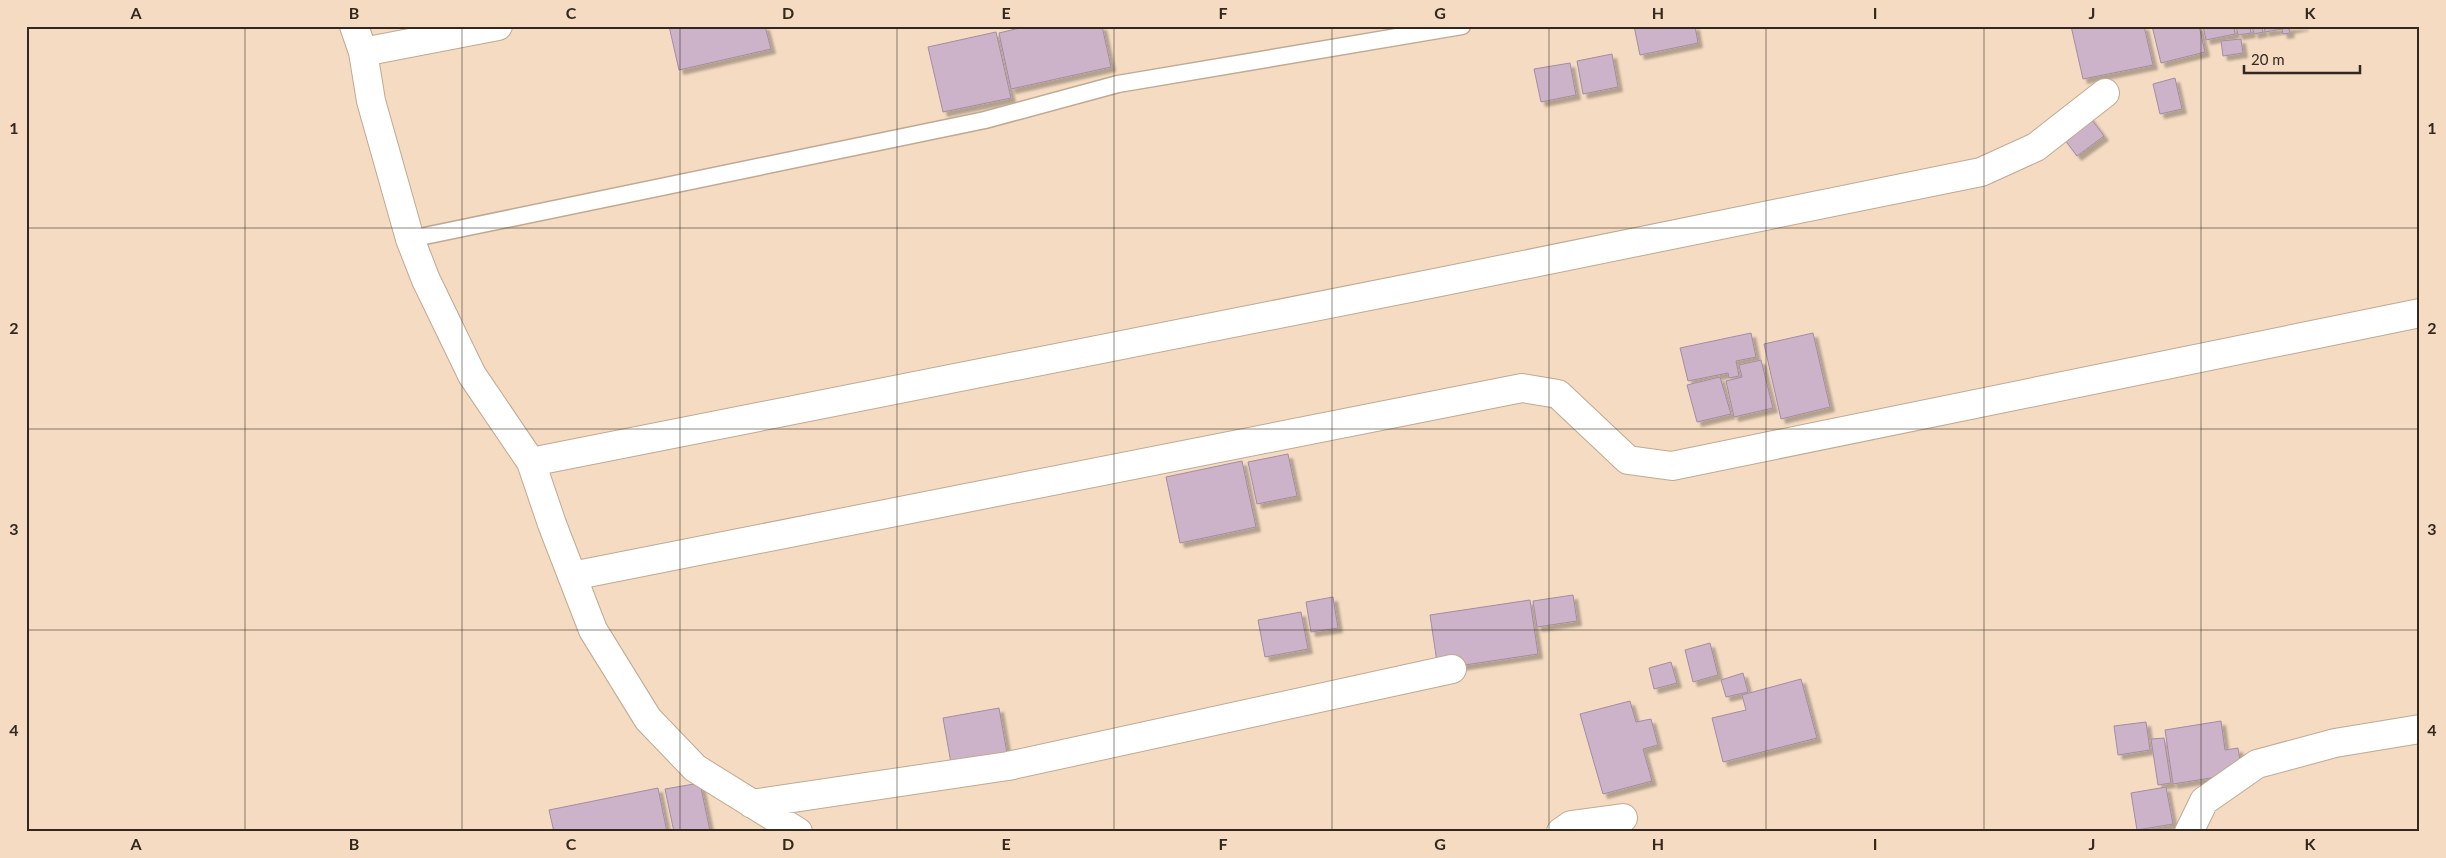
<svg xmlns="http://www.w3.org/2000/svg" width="2446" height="858" font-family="Lato,sans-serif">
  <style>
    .building { fill: #cdb3ca; stroke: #a48ba1; filter: url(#shadow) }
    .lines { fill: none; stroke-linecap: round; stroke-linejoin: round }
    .lane-casing { stroke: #c1a991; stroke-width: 19 }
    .street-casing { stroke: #c1a991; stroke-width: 30 }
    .lane { stroke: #fff; stroke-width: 16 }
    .street { stroke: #fff; stroke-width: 28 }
    .grid { fill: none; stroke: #32281f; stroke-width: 1; stroke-opacity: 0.55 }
    .neatline { fill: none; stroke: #32281f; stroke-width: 2 }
    .grid-label { font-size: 16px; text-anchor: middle; font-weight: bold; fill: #32281f }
  </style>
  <defs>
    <filter id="shadow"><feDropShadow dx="4.5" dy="4.5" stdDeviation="1" flood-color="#0004"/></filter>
  </defs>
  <rect width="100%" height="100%" fill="#f4dbc2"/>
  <path class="building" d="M669,26h96l6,23 -92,21z
    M1028,26h74l9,41 -100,22 -12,-56z
    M1634,26h61l3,17 -58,12z
    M2071,26h73l9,39 -70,14z
    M2152,26h47l6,26 -44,11z
    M2203,26h31l1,8 -29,6z
    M2236,26h14l1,7 -13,2z
    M2252,26h10l1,6 -9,2z
    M2264,26h40l-15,3 1,4 -7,1 -1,-5 -17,3z
    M996,32l15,66 -68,14 -15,-65z
    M2241,39l2,14 -20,3 -2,-15z
    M1612,54l6,33 -35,7 -6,-33z
    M1570,63l6,32 -35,7 -7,-33z
    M2175,78l7,31 -22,5 -7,-30z
    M2089,116l15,20 -27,20 -15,-20z
    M1751,333l5,24 -20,4 3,15 -10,2 -1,-5 -40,8 -8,-33z
    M1813,333l17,74 -49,12 -17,-75z
    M1761,360l12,48 -39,9 -8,-36 16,-4 -3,-12z
    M1720,377l11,37 -34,8 -10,-37z
    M1288,454l9,42 -40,8 -9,-42z
    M1242,461l14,66 -76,16 -14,-66z
    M1573,595l4,26 -40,6 -4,-26z
    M1333,597l5,31 -27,4 -5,-30z
    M1530,600l8,54 -100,15 -8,-54z
    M1301,612l7,37 -43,8 -7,-37z
    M1710,643l8,32 -25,7 -8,-32z
    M1671,662l6,21 -23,6 -5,-21z
    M1743,673l5,19 -22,5 -5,-17z
    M1801,679l16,59 -94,24 -11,-44 34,-8 -4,-15z
    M1630,701l6,21 15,-3 7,26 -15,4 9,32 -49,13 -23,-80z
    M999,708l8,45 -56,10 -8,-45z
    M2221,721l4,29 13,-2 4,25 -69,11 -8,-54z
    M2146,722l4,28 -32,5 -4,-29z
    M2164,738l7,45 -13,2 -7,-46z
    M700,783l10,48 -36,1 -9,-43z
    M2166,787l7,37 -36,6 -6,-37z
    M658,788l9,44h-113l-5,-22z"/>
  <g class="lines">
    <g class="lane-casing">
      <path id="lane" d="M410,239l575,-119 133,-36 344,-58"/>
    </g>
    <g class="street-casing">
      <path id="street" d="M354,26l9,26 8,49 39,138 16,41 46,95 59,87 21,62 41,106 55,89 47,49 103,64
        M363,52l135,-26
        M531,462l909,-180 541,-110 55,-25 69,-54
        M572,576l950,-188 36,6 70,66 44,6 748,-153
        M752,804l256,-38 444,-97
        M1561,832l10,-7 52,-7
        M2189,832l15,-31 53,-37 78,-21 85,-14"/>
    </g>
    <use href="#lane" class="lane"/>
    <use href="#street" class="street"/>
  </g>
  <path class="grid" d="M245,26v806M462,26v806M680,26v806M897,26v806M1114,26v806M1332,26v806M1549,26v806M1766,26v806M1984,26v806M2201,26v806M26,228h2394M26,429h2394M26,630h2394"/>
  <rect width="2446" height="858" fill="none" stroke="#f4dbc2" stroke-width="55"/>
  <path d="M2244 65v8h116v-8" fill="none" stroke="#32281f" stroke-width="2.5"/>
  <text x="2251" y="65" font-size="15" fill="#32281f" stroke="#f4dbc2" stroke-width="4" paint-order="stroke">20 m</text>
  <rect x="28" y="28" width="2390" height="802" class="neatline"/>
  <g class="grid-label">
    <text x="136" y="19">A</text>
    <text x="354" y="19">B</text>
    <text x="571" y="19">C</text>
    <text x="788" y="19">D</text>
    <text x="1006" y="19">E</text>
    <text x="1223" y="19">F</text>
    <text x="1440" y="19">G</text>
    <text x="1658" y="19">H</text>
    <text x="1875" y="19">I</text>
    <text x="2092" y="19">J</text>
    <text x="2310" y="19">K</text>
    <text x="14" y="134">1</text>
    <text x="2432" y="134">1</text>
    <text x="14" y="334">2</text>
    <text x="2432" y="334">2</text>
    <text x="14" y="535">3</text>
    <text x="2432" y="535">3</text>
    <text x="14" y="736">4</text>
    <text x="2432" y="736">4</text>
    <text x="136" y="850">A</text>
    <text x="354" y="850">B</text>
    <text x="571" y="850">C</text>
    <text x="788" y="850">D</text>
    <text x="1006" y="850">E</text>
    <text x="1223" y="850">F</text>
    <text x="1440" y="850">G</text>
    <text x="1658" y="850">H</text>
    <text x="1875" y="850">I</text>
    <text x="2092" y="850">J</text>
    <text x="2310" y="850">K</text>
  </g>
</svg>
